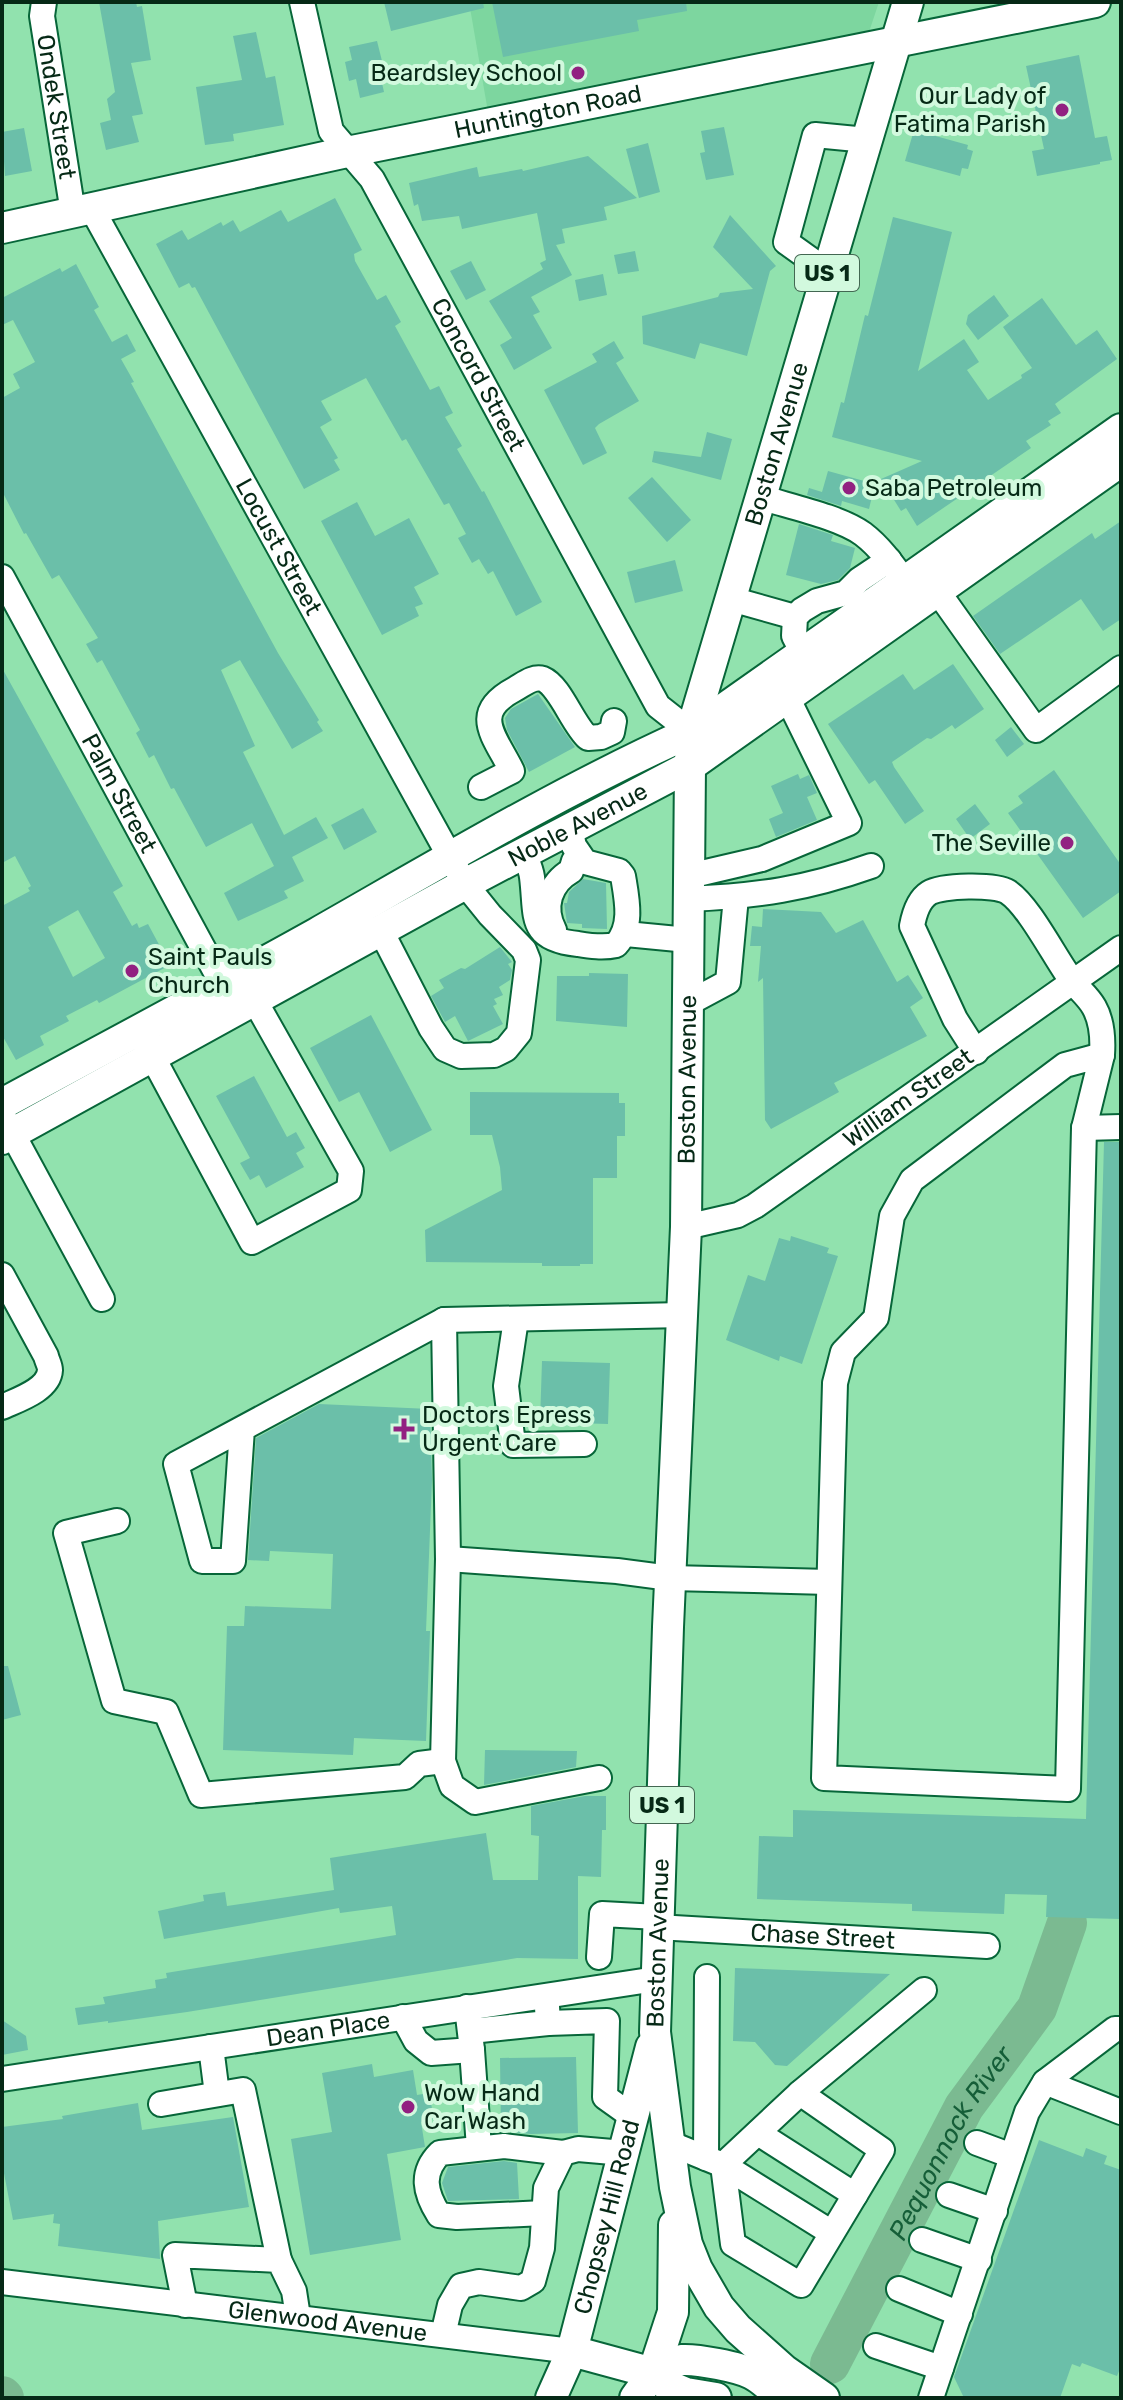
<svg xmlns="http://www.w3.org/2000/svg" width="1123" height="2400" font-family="Rubik,sans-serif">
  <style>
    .built { fill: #7dd69f }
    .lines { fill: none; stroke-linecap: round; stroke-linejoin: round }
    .river { stroke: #7bba91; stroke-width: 40 }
    .building { fill: #6bbfa9; fill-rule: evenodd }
    .minor-casing { stroke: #076639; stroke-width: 28 }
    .major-casing { stroke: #076639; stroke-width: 34 }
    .minor { stroke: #fff; stroke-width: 24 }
    .major { stroke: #fff; stroke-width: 30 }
    .poi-dot { fill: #922181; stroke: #d2f9de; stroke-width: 3 }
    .labels { text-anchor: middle; stroke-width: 8; stroke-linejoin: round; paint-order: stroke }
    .shield { fill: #d2f9de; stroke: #436752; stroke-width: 2 }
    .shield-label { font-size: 22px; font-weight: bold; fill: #062916 }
    .poi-label { font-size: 24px; fill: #062916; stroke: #d2f9de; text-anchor: start }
    .street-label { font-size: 24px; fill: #062916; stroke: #d2f9de }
    .water-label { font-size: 26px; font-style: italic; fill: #155e38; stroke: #d2f9de }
  </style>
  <rect width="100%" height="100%" fill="#91e2ae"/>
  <path class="built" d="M469,2h410l-10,30 -381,80z"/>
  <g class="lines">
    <g class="river">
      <path id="s1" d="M830,2364l134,-257 73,-99 30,-85"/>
      <path d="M2,2396l2,2"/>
    </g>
  </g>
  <path class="building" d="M99,2h37l1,5 5,-1 9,54 -20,3 12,51 -11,2 7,26 -33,8 -6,-27 11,-3 -4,-21 8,-7z
    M384,2h99l1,6 -93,23z
    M492,2h194l1,9 -50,9 2,11 -136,26z
    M256,32l10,46 9,-2 9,49 -51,9 1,7 -29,4 -9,-58 46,-7 -9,-44z
    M377,41l8,32 -5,1 4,18 -24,6 -4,-19 -7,2 -4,-19 7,-2 -3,-13z
    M1079,55l16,83 12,-2 5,24 -12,2v2l-63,12 -5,-25 12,-2 -18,-83z
    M724,127l10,48 -28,5 -6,-27 5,-1 -4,-21z
    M24,128l8,43 -27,5 -3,-44z
    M914,130l54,15 -1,4 6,2 -5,18 -6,-1 -2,8 -55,-15z
    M648,143l12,49 -21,6 -13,-49z
    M588,156l49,42 -33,9 3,13 -45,9 3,14 -9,2 16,30 -41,22 9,15 -7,3 19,33 -38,22 -14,-25 12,-7 -23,-37 54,-32 -3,-6 6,-3 -9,-47 -75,16 -3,-13 -37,5 -4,-17 -4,2 -5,-23 68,-16 2,10 43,-8 1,2z
    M335,198l27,52 -8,4 1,7 22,39 9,-5 15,27 -6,4 35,64 9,-4 14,27 -8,4 17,29 -5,3 25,43 2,-1 58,111 -26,14 -23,-45 -5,3 -9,-15 -7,4 -14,-25 8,-4 -17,-31 -5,2 -38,-66 -4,2 -36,-63 -45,23 11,19 -12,7 18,31 -4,2 6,10 -36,19 -109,-202 -3,1 -3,-5 -10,5 -23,-44 26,-14 6,10 33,-18 2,4 10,-6 7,12 41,-22 7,12z
    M730,215l46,51 -6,5 -23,85 -47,-13 -5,16 -52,-15 -1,-28 76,-19 2,-4 33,-4 -40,-42z
    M893,217l59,15 -34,139 46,-32 15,23 -12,8 21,30 34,-22 -1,-3 11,-7 -29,-41 39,-29 34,47 21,-15 20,29 -62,45 6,9 -13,8 3,4 -25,16 5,7 -114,78 -11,-18 -5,3 -20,-32 41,-18 -90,-24 9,-35 3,1 21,-88 3,1z
    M635,251l4,20 -21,3 -4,-19z
    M471,261l15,29 -20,10 -16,-29z
    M76,264l23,43 -5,3 18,32 15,-8 9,17 -15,8 13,23 -3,1 147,270 41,67 -2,2 6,9 -31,18 -52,-89 -19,10 34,76 -12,6 41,83 32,-18 12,21 -36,19 12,24 -20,10 4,7 -50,23 -14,-28 50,-27 -22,-43 -46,24 -32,-59 -3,1 -17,-34 -5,3 -13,-25 4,-3 -38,-70 -5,3 -11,-19 12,-6 -39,-63 -7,4 -26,-46 -2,1 -22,-43v-93l18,-10 -7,-14 22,-12 -22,-42 -11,5v-27l58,-30 2,4z
    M603,274l4,21 -28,6 -4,-21z
    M994,295l15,21 -31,24 -12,-16 2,-9z
    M614,341l10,17 -8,5 23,38 -40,23 -4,4 12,25 -24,12 -39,-75 53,-28 -5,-8z
    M707,432l25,7 -11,41 -69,-18 2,-11 47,6z
    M828,471l47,13 -6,25 -27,-8 -1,5 -34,-11 2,-7 13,4z
    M652,477l39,43 -24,22 -39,-44z
    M357,502l18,34 34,-18 30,56 -25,13 9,17 -8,3 4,9 -37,19 -61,-114z
    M1121,521v98l-18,12 -22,-32 -81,55 -27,-38 119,-83 3,6z
    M799,524l34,11 -2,6 24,7 -5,20 -12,12 -17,4 -35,-9z
    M675,560l8,31 -48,12 -8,-31z
    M953,664l31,45 -29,20 -3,-4 -21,14 -4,-1 -35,24 2,5 30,44 -19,13 -30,-44 -6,4 -41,-60 75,-50 11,16z
    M2,668l121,218 -10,6 19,34 5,-3 2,5 9,-4 22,41 -71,38 -2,-3 -31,16 3,5 -29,15 4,9 -28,15 -14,-25v-129l28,-15 -2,-3 3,-2 -16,-30 -13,7zM78,910l27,48 -32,19 -25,-50z
    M538,694l37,53 -46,25 -22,-42 -2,-12 6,-9z
    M1011,727l13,17 -17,13 -12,-17z
    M1054,770l67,95v26l-38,27 -75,-105 15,-10 -5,-7z
    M798,774l2,5 9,-4 8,18 -10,4 10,23 -41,17 -7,-18 14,-6 -12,-27z
    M975,804l15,20 -20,15 -14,-20z
    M363,808l14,24 -33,18 -13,-25z
    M583,879l23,4 1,46 -25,-1v-4l-15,-1 -3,-20h3l2,-11z
    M763,909l58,3 15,21 27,-13 34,62 11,-7 15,23 -13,9 17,29 -93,47 5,9 -68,37 -6,-9 -2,-142 -5,4 3,-36h-11l2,-20 10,1z
    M500,947l12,15 -4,2 4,6 -2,10 -11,7 4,8 -9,4 3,5 -4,2 10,18 -35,17 -13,-25 -10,6 -14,-26 13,-8 -5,-8 22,-12 4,1z
    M589,973l39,1 -1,53 -71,-6 1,-45h32z
    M371,1015l61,115 -42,22 -31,-60 -20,10 -29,-54z
    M254,1076l33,61 9,-5 9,16 -9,5 8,14 -38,21 -7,-13 -9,5 -10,-17 10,-5 -34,-62z
    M470,1092l149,1v10h6v33h-8v42h-24v86h-13v2h-38v-3l-116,-1 -1,-32 77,-40 -2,-23 -8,-32h-22z
    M1104,1142h17v777l-75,-2 1,-22 -42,-1 -1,20 -92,-3v-7l-155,-5 2,-63 34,1v-27l293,9z
    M791,1236l38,12 -2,5 11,3 -36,108 -22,-8 -1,5 -53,-21 22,-65 17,6 14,-43 11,3z
    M542,1361l68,2 -2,61 -68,-2z
    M319,1404l111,5 2,71 -6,151h4l-4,110 -72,-3 -1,17 -130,-5 4,-124h17l1,-20 86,3 2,-55 -63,-3 -1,10 -21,-1 8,-122z
    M2,1666h6l13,49 -19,5z
    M485,1750l92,1 -1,16 -92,18z
    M585,1796h21v34h-4l-1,47 -23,-1v83l-61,-1 -330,54 -79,11v-2l-30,4 -3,-17 30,-4 -2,-7 53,-9 -1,-8 12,-2 -1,-5 230,-38 -4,-29 -52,7 -1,-5 -175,31 -6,-28 46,-10 -1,-6 22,-3 2,14 107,-16 -4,-32 156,-25 7,47h45l1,-44 -8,-1v-29z
    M735,1968l155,6 -103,92 -12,-1 -20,-23 -22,-1z
    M2,2020l24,16 2,14 -26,5z
    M576,2057l2,76 -47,1 -30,-3 -1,-73z
    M372,2064l2,13 39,-7 4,25 12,-2 5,26 -13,3 4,25 -38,7 14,86 -91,15 -19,-116 41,-7 -10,-59z
    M138,2103l4,27 91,-13 16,90 -91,14 2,38 -102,-13 2,-22 -7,-1 1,-9 -41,6 -11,-57v-36l61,-8 -1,-3z
    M1039,2140l44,17 3,-9 21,8 -3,8 17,6v196l-4,10 -35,-13 -2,4 -8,-3 -12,34h-96l-10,-21z
    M504,2161l13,2 2,36 -71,2 -6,-18 6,-16z"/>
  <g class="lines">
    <g class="minor-casing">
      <g id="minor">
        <path id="s2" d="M44,2l-2,14 31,197"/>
        <path id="s3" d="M302,2l29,129 41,48 286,527 33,26"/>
        <path id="s4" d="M92,209l373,675 25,31 34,35 4,10 -9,73 -13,16 -12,6 -33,1 -16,-7 -14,-21 -50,-97"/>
        <path d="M828,272l-42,-30 29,-107 52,5"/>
        <path d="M760,497c28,9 80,20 103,37 17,13 29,30 42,48"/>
        <path id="s5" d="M2,577l228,421"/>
        <path d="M938,592l98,138 85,-62"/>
        <path d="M731,599l64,18"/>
        <path d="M803,653l-9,-17 1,-19 7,-7 15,-9 29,-8 13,-13 30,-20"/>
        <path d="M481,787l31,-16c-18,-36 -42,-58 3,-82 9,-5 18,-13 28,-10 17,7 30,46 45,59l13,-1 11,-5 2,-11"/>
        <path d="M524,853c3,8 7,16 8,24 5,40 -4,62 46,67 12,2 25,4 38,1 17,-19 11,-45 7,-69l-4,-5 -34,-9 -11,-16 -4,-17"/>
        <path d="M689,876l73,-17 87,-36 -61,-124"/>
        <path d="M688,899c70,-3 118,-10 183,-33"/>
        <path d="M554,930c-12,-23 -4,-47 17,-59l3,-10"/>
        <path d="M626,934l62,6"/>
        <path d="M687,1004l41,-22 8,-85"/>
        <path d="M145,1043l107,199 97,-52 2,-19 -96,-170"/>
        <path d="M976,1052l-21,-33 -43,-93c2,-11 6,-26 17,-33 13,-8 66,-9 79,-1 21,14 46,64 62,86 7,10 18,18 24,29 8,14 9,33 8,48"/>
        <path d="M1102,1055l-18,73 -16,661 -244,-11 11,-395 8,-31 33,-34 16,-102 20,-36 153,-115z"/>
        <path d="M5,1120l97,179"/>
        <path d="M1084,1128l37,-1"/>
        <path id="s6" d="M686,1227l52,-12 17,-9 366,-258"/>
        <path d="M2,1275l44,81c1,5 4,9 4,14 -1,20 -33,30 -48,37"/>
        <path d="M516,1319l-10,67 7,59 71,-1"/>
        <path d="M444,1320l239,-5"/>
        <path d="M242,1429l-9,132h-31l-26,-97 268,-144 4,239 -5,202 9,25 23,16 124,-24"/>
        <path d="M117,1521l-51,12 48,168 52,11 35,83 204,-18 14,-13 24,-3"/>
        <path d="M448,1559l169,12 53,7 159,4"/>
        <path id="s7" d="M657,1927l330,19"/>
        <path d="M599,1957l3,-43 56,3"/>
        <path d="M403,2017l13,24 15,12 41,-3 -5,-43"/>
        <path d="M548,2023l59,-2 -2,76 28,20"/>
        <path d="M471,2031l77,-8 -1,-16"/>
        <path d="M211,2047l6,47"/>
        <path d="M472,2050l7,98"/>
        <path id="s8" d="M2,2079l654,-100"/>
        <path d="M1045,2082l76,30"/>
        <path d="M800,2093l124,-103"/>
        <path d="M161,2104l82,-14 36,170"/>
        <path d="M758,2133l97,62"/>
        <path d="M669,2143l54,22 10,79 68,41c27,-45 54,-90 81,-135l-82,-57 -77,72 109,68"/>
        <path d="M977,2143l35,13"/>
        <path d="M706,2158l1,-181"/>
        <path d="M949,2195l46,16"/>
        <path d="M544,2213l-87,4 -18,-2c-14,-22 -19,-42 1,-62l64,-7 59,7"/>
        <path d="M922,2240l57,20"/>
        <path id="s9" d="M2,2282l570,69"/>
        <path d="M899,2289l61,25"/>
        <path d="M185,2305l-10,-50 104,5 15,31 4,26"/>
        <path d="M443,2335l7,-30 11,-19 18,-4 42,6 12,-7 9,-33 4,-60 17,-35 15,-4 46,4"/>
        <path d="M876,2346l65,22"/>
        <path d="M931,2398l96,-286 18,-30 70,-53h6"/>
      </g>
    </g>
    <g class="major-casing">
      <g id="major">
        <path id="s10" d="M2,228l345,-76 748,-150"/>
        <path d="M2,1104c105,-57 211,-113 315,-171 123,-70 245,-143 374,-201l430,-303"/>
        <path id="s11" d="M2,1139l463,-255 225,-118 431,-305"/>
        <path d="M572,2351l81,22 14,12 19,8 30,5"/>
        <path d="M653,2373c9,-5 18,-11 29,-13 15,-1 57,7 70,14 16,8 19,19 38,24"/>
        <path id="s12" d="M551,2398l21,-47 79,-304"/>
        <path d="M635,2398l18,-25 20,-61 1,-87"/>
        <path id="s13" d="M824,2398l-40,-28 -46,-41 -19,-22 -22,-38 -10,-25 -12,-57 -20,-155 13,-405 18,-400 4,-461 1,-34 217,-730"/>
      </g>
    </g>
    <use href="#minor" class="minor"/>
    <use href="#major" class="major"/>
  </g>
  <g class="poi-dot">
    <circle cx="578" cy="73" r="8"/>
    <circle cx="1062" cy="110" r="8"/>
    <circle cx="849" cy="488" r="8"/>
    <circle cx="1067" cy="843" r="8"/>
    <circle cx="132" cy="971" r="8"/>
    <path d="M400 1417h8v8h8v8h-8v8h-8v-8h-8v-8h8z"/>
    <circle cx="408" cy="2107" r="8"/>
  </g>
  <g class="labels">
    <g class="shield">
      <rect x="795" y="255" width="64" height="36" rx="6"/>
      <rect x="630" y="1787" width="64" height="36" rx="6"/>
    </g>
    <g class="shield-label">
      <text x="827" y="281">US 1</text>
      <text x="662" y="1813">US 1</text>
    </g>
    <g class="poi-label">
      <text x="562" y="81" text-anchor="end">Beardsley School</text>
      <text x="1046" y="104" text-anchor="end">Our Lady of<tspan x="1046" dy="28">Fatima Parish</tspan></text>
      <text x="865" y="496">Saba Petroleum</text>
      <text x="1051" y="851" text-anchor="end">The Seville</text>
      <text x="148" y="965">Saint Pauls<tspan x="148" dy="28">Church</tspan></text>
      <text x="422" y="1423">Doctors Epress<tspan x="422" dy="28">Urgent Care</tspan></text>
      <text x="424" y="2101">Wow Hand<tspan x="424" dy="28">Car Wash</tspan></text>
    </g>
    <g class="street-label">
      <text dy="8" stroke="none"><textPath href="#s2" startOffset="106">Ondek Street</textPath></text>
      <text dy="8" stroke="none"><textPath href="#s10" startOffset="558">Huntington Road</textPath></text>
      <text dy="8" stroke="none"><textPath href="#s3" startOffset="418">Concord Street</textPath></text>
      <text dy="8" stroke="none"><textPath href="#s13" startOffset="2026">Boston Avenue</textPath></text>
      <text dy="8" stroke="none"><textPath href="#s4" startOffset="386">Locust Street</textPath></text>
      <text dy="8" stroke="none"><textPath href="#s5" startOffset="246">Palm Street</textPath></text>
      <text dy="8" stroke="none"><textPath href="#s11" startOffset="656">Noble Avenue</textPath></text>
      <text dy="8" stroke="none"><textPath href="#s13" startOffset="1378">Boston Avenue</textPath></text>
      <text dy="8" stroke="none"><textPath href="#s6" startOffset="260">William Street</textPath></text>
      <text dy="8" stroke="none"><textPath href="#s7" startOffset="166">Chase Street</textPath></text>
      <text dy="8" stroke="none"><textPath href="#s13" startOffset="514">Boston Avenue</textPath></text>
      <text dy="8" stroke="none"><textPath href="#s8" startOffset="330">Dean Place</textPath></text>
      <text dy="8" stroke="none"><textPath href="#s12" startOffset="190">Chopsey Hill Road</textPath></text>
      <text dy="8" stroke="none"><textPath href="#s9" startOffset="328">Glenwood Avenue</textPath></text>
    </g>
    <g class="water-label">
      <text dy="9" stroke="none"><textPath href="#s1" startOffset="252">Pequonnock River</textPath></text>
    </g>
  </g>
  <rect width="1123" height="2400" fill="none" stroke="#062916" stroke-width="8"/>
</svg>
